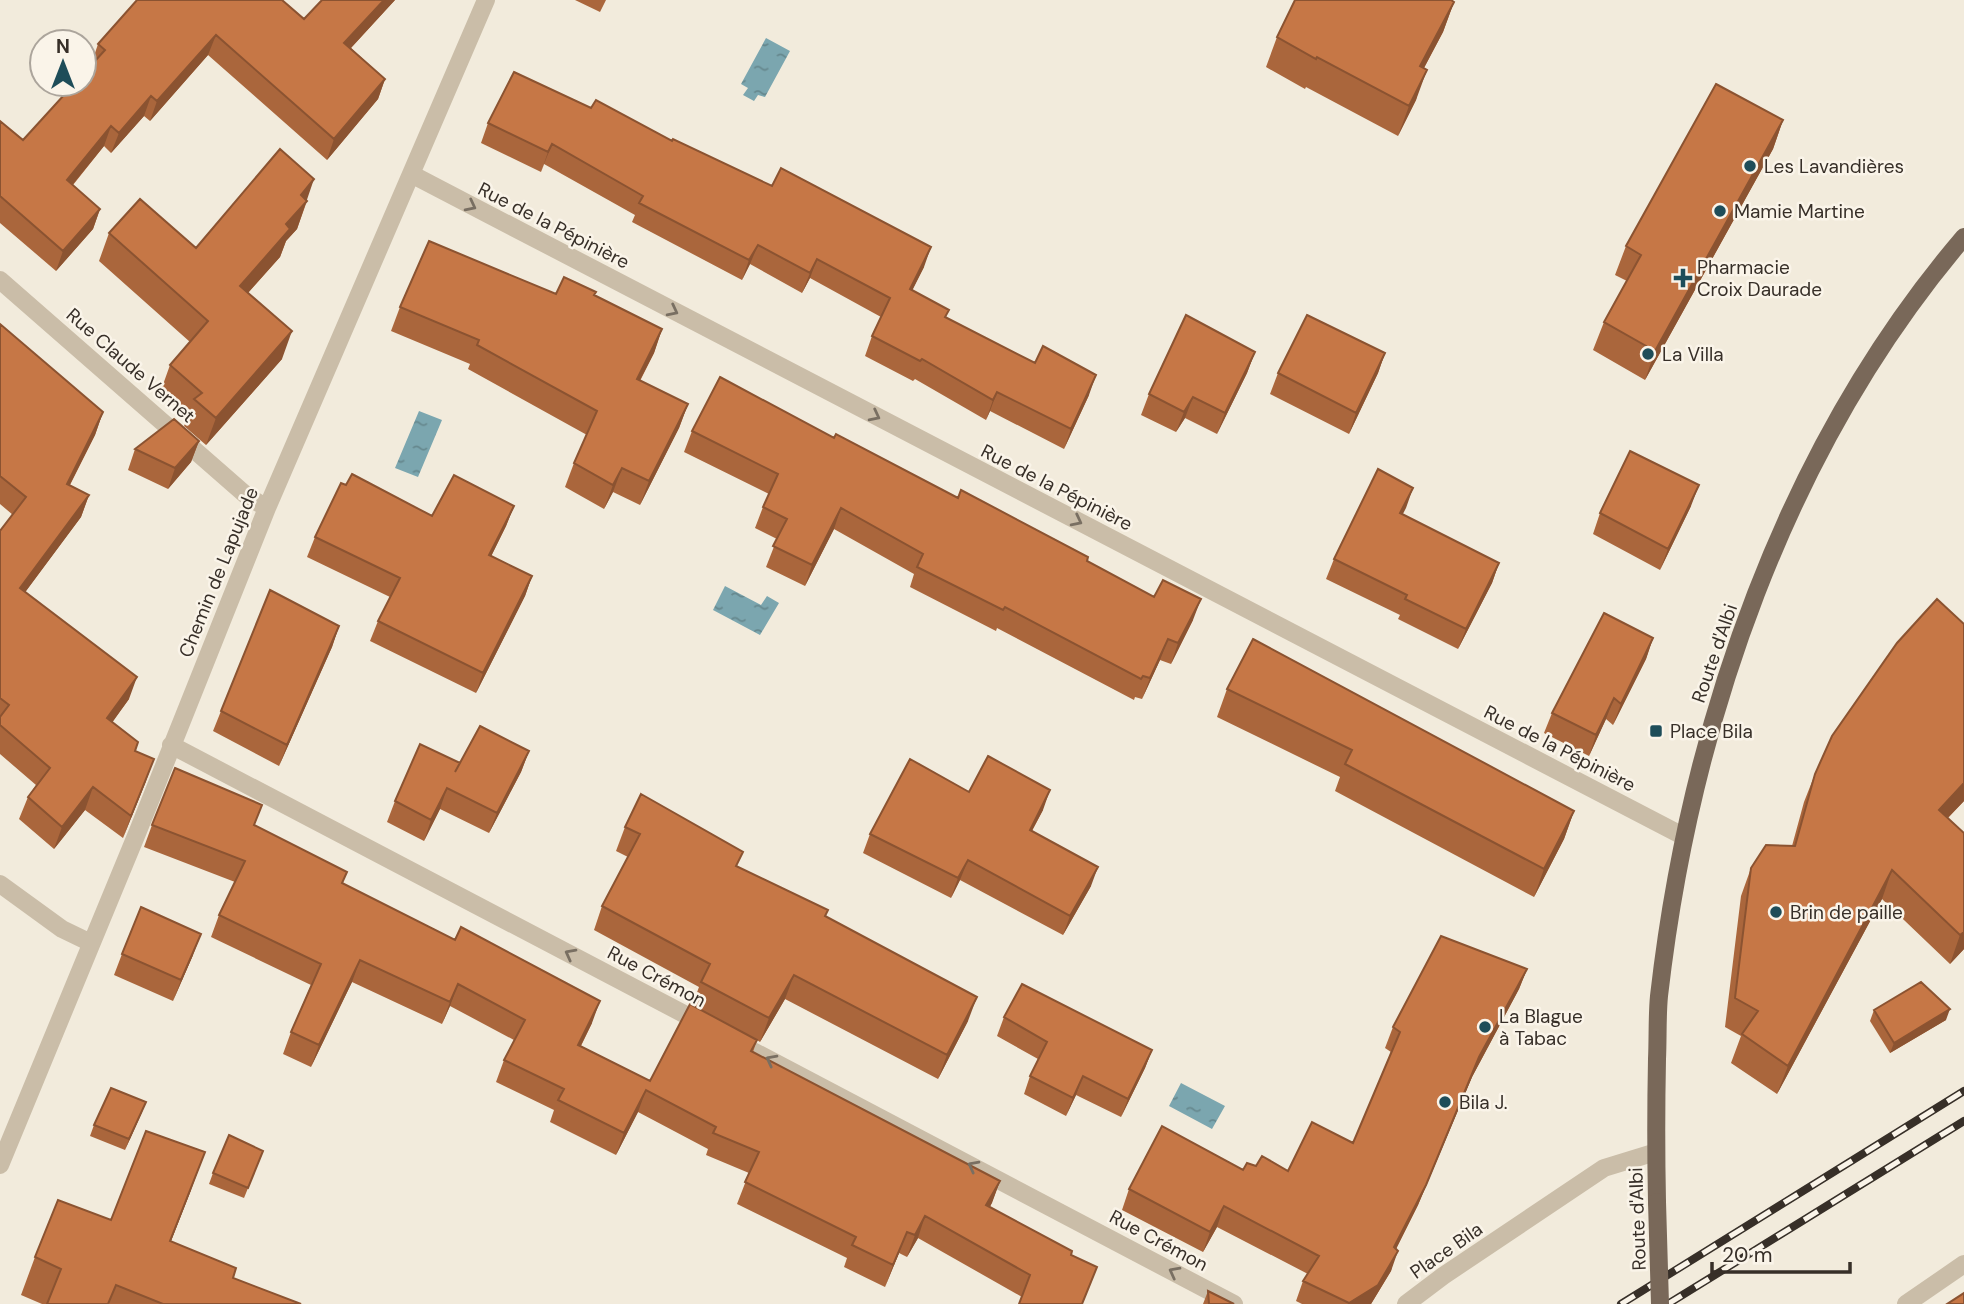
<svg xmlns="http://www.w3.org/2000/svg" width="1964" height="1304" font-family="'DM Sans',sans-serif">
  <style>
    .water { fill: url(#water-ripples) }
    .lines { fill: none; stroke-linecap: round; stroke-linejoin: round }
    .minor { stroke: #cabda8; stroke-width: 18 }
    .primary { stroke: #796859; stroke-width: 18 }
    .rail-casing { stroke: #372f28; stroke-width: 8 }
    .rail { stroke: #faf4e9; stroke-width: 5; stroke-dasharray: 16; stroke-linecap: butt }
    .primary-bridge { stroke: #796859; stroke-width: 18 }
    .wall { fill: #aa663c }
    .shaded-wall { fill: #8b5331 }
    .building { fill: #c67746; stroke: #8b5331; stroke-width: 2 }
    .oneway { stroke: #796f62 }
    .poi-dot { fill: #1e4d59; stroke: #faf4e9; stroke-width: 2.5 }
    .labels { text-anchor: middle; stroke-width: 5; stroke-linejoin: round; paint-order: stroke }
    .poi-label { font-size: 19px; fill: #372f28; stroke: #faf4e9; text-anchor: start }
    .street-label { font-size: 19px; fill: #372f28; stroke: #faf4e9 }
  </style>
  <defs>
    <pattern id="water-ripples" width="26" height="14" patternUnits="userSpaceOnUse" patternTransform="scale(1.75)"><rect width="26" height="14" fill="#7ba6af"/><path d="M2 4q2-2 4 0t4 0M15 11q2-2 4 0t4 0" fill="none" stroke="#66888e"/></pattern>
  </defs>
  <rect width="100%" height="100%" fill="#f2ebdc"/>
  <path class="water" d="M766,38l24,13 -25,46 -7,-2 -4,6 -11,-6 5,-7 -7,-4z
    M419,411l23,9 -24,57 -23,-9z
    M725,586l36,19 6,-9 12,7 -19,32 -47,-25z
    M1181,1083l44,23 -13,23 -43,-23z"/>
  <g class="lines">
    <path class="minor" d="M411,174l1272,662
      M0,280l247,216 20,12
      M171,745l534,280
      M0,884l62,45 29,14
      M732,1040l502,264
      M0,1165l138,-334 129,-323 219,-508
      M1406,1304l37,-28 161,-108 52,-16
      M1906,1304l58,-40"/>
    <path class="primary" d="M1657,1202c-1,-48 -1,-95 0,-143 1,-21 0,-42 2,-63 31,-271 126,-549 305,-759"/>
    <g class="rail-casing">
      <path id="rail" d="M1621,1304l343,-213
        M1668,1304l296,-183"/>
    </g>
    <use href="#rail" class="rail"/>
    <path class="primary-bridge" d="M1657,1202l3,102"/>
  </g>
  <path class="wall" d="M322,0h73l-44,48 34,31 -7,20 -51,61 -119,-105 -58,66 -6,-5 -33,37 -7,-7 -31,39 27,24 -7,20 -37,42 -56,-48v-102l23,19 68,-75 7,-21 206,-25z
    M575,0h31l-6,12z
    M1454,2l-11,30 -19,36 -8,32 -18,36 -92,-49 -1,2 -39,-22 11,-30z
    M591,108l81,33 252,126 -12,23 34,28 143,77 -25,54 -74,-38 -4,9 -71,-41 -2,2 -48,-25 7,-20 9,-19 -71,-39 -8,15 -52,-29 -8,16 -110,-58 3,-7 -91,-51 -3,8 -60,-29 7,-20z
    M1783,120l-10,29 -128,231 -52,-30 11,-28 23,-41 -12,-6 11,-29z
    M306,200l1,1 -10,28 -11,12 -6,16 -32,36 34,66 -76,86 -22,-19 4,-9 -28,-24 10,-28 20,-23 -91,-81 10,-28 87,15z
    M556,294l38,1 68,34 -8,24 -14,28 48,23 -9,24 -39,77 -27,-13 -9,17 -39,-22 9,-24 13,-28 -119,-66 2,-5 -79,-33 9,-24z
    M0,324l103,88 -8,23 -25,50 19,10 -8,22 -56,75 104,107 -17,23 23,29 11,30 -23,57 -38,-28 -31,39 -35,-30 9,-22 8,-12 -36,-31v-223l13,-16 -13,-11z
    M1255,352l-8,21 -30,61 -32,-16 -9,14 -35,-17 8,-21z
    M1385,353l-7,20 -29,61 -79,-40 8,-21z
    M692,431l142,7 253,123 106,59 -22,44 -11,-4 -18,39 -7,-2 -1,3 -137,-72 -1,3 -86,-44 4,-13 -80,-45 -29,57 -39,-19 11,-28 -22,-11 8,-21 6,-13 -85,-42z
    M199,441l-8,21 -23,27 -40,-19 7,-21z
    M1413,488l-11,26 97,49 -7,20 -34,66 -60,-30 2,-4 -74,-36 8,-20z
    M514,506l-8,20 -15,30 41,20 -7,20 -49,97 -106,-52 8,-20 12,-24 -83,-40 8,-20 117,-21z
    M1691,506l-31,64 -67,-36 7,-21z
    M1964,624v177l-16,17 16,15v116l-14,15 -68,-65 -105,195 -46,-31 10,-27 -16,-9 16,-131 10,-28 41,-22 12,-44 11,-28z
    M339,626l-7,21 -53,119 -66,-35 8,-20z
    M1653,638l-7,21 -33,66 -7,-6 -17,37 -45,-23 8,-20z
    M1227,689l347,122 -10,28 -30,58 -199,-106 5,-14 -123,-60z
    M529,751l-8,21 -32,61 -49,-24 -16,32 -37,-19 8,-21 65,-38z
    M969,792l74,18 -11,21 59,55 -28,49 -103,-55 -9,18 -88,-45 7,-19z
    M152,825l103,1 88,58 249,139 -11,23 69,35 42,-75 7,-19 -105,-57 8,-24 26,-49 -12,-6 9,-24 112,39 89,50 142,105 -30,58 -153,-80 -25,43 -3,-2 -4,12 247,129 -10,26 82,44 -50,46 -104,-59 -11,19 -8,-4 -14,34 -41,-20 3,-9 -110,-54 12,-31 -43,-18 2,-6 -70,-37 -22,43 -66,-33 4,-12 -58,-28 8,-22 10,-20 -64,-34 -8,18 -90,-42 -41,85 -28,-13 8,-22 20,-47 -100,-48 8,-22 16,-33 -91,-35z
    M122,954l71,1 -20,46 -59,-26z
    M1527,969l-8,20 -47,88 -54,128 -22,44 -5,22 -20,33h-69l-6,-3 7,-20 5,-7 -91,-47 -14,25 -81,-42 7,-21 114,-19 13,-4 32,5 65,-28 38,-91 -6,-4 8,-21z
    M1874,1010l72,10 -56,33 -20,-32z
    M1004,1017l148,33 -7,18 -24,49 -45,-22 -10,21 -42,-22 6,-18 8,-17 -41,-23z
    M142,1112l-17,38 -35,-14 4,-11z
    M263,1151l-19,47 -35,-14 4,-11z
    M191,1190l-20,51 62,37 68,26h-259l-21,-9 14,-38 76,-37z
    M1208,1291l26,13h-31z"/>
  <path class="shaded-wall" d="M384,0h11l-58,63 7,-20z
    M1454,2l-11,30 -34,64 11,-30z
    M216,35l-8,20 -58,66 7,-20z
    M1427,70l-11,30 -18,36 11,-30z
    M385,79l-7,20 -51,61 7,-21z
    M151,96l-7,20 -33,37 8,-20z
    M1783,120l-10,29 -128,231 10,-29z
    M111,126l-7,20 -44,54 7,-20z
    M552,144l-8,20 -3,8 7,-20z
    M314,179l-17,50 -11,12 -6,16 -51,57 11,-28 46,-62 15,-29z
    M100,209l-7,20 -37,42 7,-20z
    M758,245l-8,19 -8,16 7,-20z
    M931,247l-7,20 -21,42 7,-20z
    M817,259l-7,19 -8,15 8,-20z
    M662,329l-8,24 -26,50 9,-24z
    M292,331l-10,28 -76,86 10,-27z
    M1255,352l-8,21 -30,61 8,-21z
    M1385,353l-7,20 -29,61 7,-21z
    M1096,375l-7,20 -25,54 7,-20z
    M997,392l-7,19 -4,9 7,-20z
    M1193,397l-8,21 -9,14 8,-20z
    M688,404l-9,24 -39,77 9,-24z
    M103,412l-8,23 -36,71 8,-22z
    M199,441l-8,21 -23,27 7,-21z
    M622,468l-9,24 -9,17 9,-24z
    M1699,485l-8,21 -31,64 8,-21z
    M1413,488l-7,20 -13,25 7,-20z
    M89,495l-8,22 -69,93 8,-22z
    M514,506l-8,20 -24,49 7,-20z
    M841,508l-7,21 -29,57 7,-21z
    M1499,563l-7,20 -34,66 8,-20z
    M532,576l-7,20 -49,97 7,-20z
    M1201,599l-8,21 -22,44 7,-21z
    M339,626l-7,21 -53,119 8,-21z
    M1653,638l-7,21 -33,66 8,-21z
    M1168,639l-8,21 -18,39 8,-21z
    M137,677l-8,22 -30,42 8,-23z
    M1614,698l-8,21 -17,37 7,-21z
    M529,751l-8,21 -32,61 8,-20z
    M154,759l-8,22 -23,57 8,-22z
    M1964,783v18l-36,37 11,-28z
    M93,787l-8,23 -31,39 8,-22z
    M447,788l-7,21 -16,32 7,-21z
    M1050,790l-7,20 -21,39 8,-19z
    M1574,811l-10,28 -30,58 10,-28z
    M968,860l-8,20 -9,18 7,-20z
    M1098,867l-7,19 -28,49 7,-19z
    M1892,870l-10,29 -105,195 11,-28z
    M1964,932v17l-14,15 10,-29z
    M201,934l-8,21 -20,46 8,-21z
    M360,960l-8,22 -41,85 8,-22z
    M1527,969l-8,20 -47,88 -54,128 -31,62 7,-20 85,-190z
    M794,975l-9,24 -25,43 9,-24z
    M458,984l-8,22 -8,18 8,-22z
    M977,997l-9,24 -30,58 9,-24z
    M600,1001l-8,22 -22,44 8,-22z
    M1950,1009l-4,11 -56,33 4,-10z
    M1152,1050l-7,18 -24,49 7,-18z
    M1083,1076l-7,19 -10,21 7,-18z
    M646,1090l-8,22 -22,43 8,-22z
    M146,1102l-4,10 -17,38 4,-11z
    M205,1152l-14,38 -35,89 14,-38z
    M1000,1181l-8,22 -14,24 8,-22z
    M1224,1206l-7,21 -14,25 7,-20z
    M925,1216l-7,22 -11,19 8,-22z
    M907,1232l-8,21 -14,34 8,-22z
    M1398,1251l-7,20 -20,33h-23z"/>
  <path class="building" d="M137,0h145l22,19 18,-19h62l-40,43 41,36 -51,60 -118,-104 -59,66 -6,-5 -32,37 -8,-7 -44,54 33,29 -37,42 -63,-55v-75l23,19 51,-56h10v-11l21,-23 -7,-6z
    M1295,0h156l3,2 -34,64 7,4 -18,36 -92,-49 -1,2 -39,-22z
    M514,72l77,36 5,-8 76,41 1,-2 99,47 9,-18 150,79 -21,42 39,21 -4,7 90,46 8,-17 53,29 -25,54 -74,-37 -4,8 -71,-41 -2,2 -48,-25 18,-38 -73,-39 -7,14 -52,-28 -9,15 -110,-57 4,-7 -91,-52 -4,8 -60,-29z
    M1716,84l67,36 -128,231 -51,-29 37,-67 -15,-9z
    M280,149l34,30 -13,16 6,6 -21,23 4,5 -50,57 52,45 -76,87 -22,-19 8,-6 -32,-28 38,-44 -99,-88 31,-34 56,49z
    M429,241l127,53 8,-17 32,15 -2,3 68,34 -25,50 51,25 -39,77 -27,-13 -9,17 -39,-22 23,-52 -120,-66 2,-5 -79,-33z
    M1186,315l69,37 -30,61 -32,-16 -9,15 -35,-18z
    M1307,315l78,38 -29,60 -78,-40z
    M0,324l103,88 -36,72 22,11 -69,93 117,89 -30,41 31,24 -3,9 19,8 -23,57 -38,-29 -31,40 -34,-30 22,-29 -50,-43v-8l9,-12 -9,-7v-167l26,-34 -26,-21z
    M720,377l114,61 2,-4 122,64 3,-8 127,67 -1,4 67,36 9,-17 38,19 -23,44 -10,-4 -18,39 -7,-2 -2,3 -136,-72 -2,3 -86,-43 6,-13 -82,-46 -29,57 -39,-19 14,-27 -24,-12 15,-33 -86,-43z
    M174,419l25,22 -24,27 -40,-19z
    M1630,451l69,34 -31,64 -68,-36z
    M1378,469l35,19 -13,25 99,50 -33,66 -61,-30 2,-4 -73,-36z
    M352,474l80,42 22,-41 60,31 -25,49 43,21 -49,97 -105,-52 22,-43 -85,-41 26,-54 5,2z
    M270,590l69,36 -52,119 -66,-34z
    M1937,599l27,25v159l-25,27 25,23v99l-4,3 -68,-65 -104,196 -46,-32 16,-23 -23,-13 16,-130 15,-23 29,1 20,-72 17,-38 65,-93z
    M1604,613l49,25 -32,66 -7,-6 -18,37 -44,-22z
    M1253,639l321,172 -30,58 -199,-105 7,-14 -125,-61z
    M480,726l49,25 -32,62 -50,-25 -16,32 -36,-19 25,-57 40,19 -5,9z
    M988,756l62,34 -20,40 68,37 -28,49 -102,-56 -10,18 -88,-44 40,-75 59,33z
    M175,768l87,37 -8,20 93,47 -5,11 113,57 6,-13 139,74 -22,44 72,36 40,-77 67,36 -6,11 249,130 -14,24 86,46 -1,4 26,12 -15,37h-63l11,-29 -105,-59 -10,19 -8,-3 -14,33 -41,-20 4,-8 -111,-55 14,-30 -46,-19 3,-6 -70,-37 -22,43 -66,-33 6,-11 -60,-29 21,-40 -67,-36 -8,18 -90,-42 -41,85 -28,-13 30,-68 -102,-49 26,-54 -93,-36z
    M641,794l102,58 -7,14 92,44 -3,6 152,81 -30,58 -153,-80 -25,43 -68,-36 9,-18 -108,-58 38,-72 -15,-7z
    M141,907l60,27 -20,46 -59,-26z
    M1441,936l86,33 -48,88 -53,128 -32,62 4,4 -20,34 -29,18 -46,-22 16,-25 -95,-50 -14,26 -81,-43 33,-63 81,44 4,-7 9,3 6,-10 26,15 24,-49 41,21 47,-111 -7,-5z
    M1921,982l29,27 -56,34 -20,-33z
    M1022,984l130,66 -24,49 -45,-23 -10,22 -43,-22 17,-34 -43,-25z
    M111,1088l35,14 -17,37 -35,-14z
    M146,1131l59,21 -35,89 66,27 -3,10 68,26h-138l-47,-19 -8,19h-61l14,-35 -26,-12 23,-57 53,20z
    M229,1135l34,16 -15,37 -35,-15z
    M1208,1291l26,13h-25z
    M1964,1293v11h-17z"/>
  <defs><path id="oneway-chevron" d="M-2-3.5L2.5 0L-2 3.5" fill="none" stroke-width="1.6" stroke-linecap="round" stroke-linejoin="round" transform="scale(1.75)"/></defs>
  <g class="oneway">
    <use href="#oneway-chevron" transform="translate(471 206) rotate(27)"/>
    <use href="#oneway-chevron" transform="translate(673 311) rotate(27)"/>
    <use href="#oneway-chevron" transform="translate(875 416) rotate(27)"/>
    <use href="#oneway-chevron" transform="translate(1077 521) rotate(27)"/>
    <use href="#oneway-chevron" transform="translate(570 954) rotate(-152)"/>
    <use href="#oneway-chevron" transform="translate(771 1060) rotate(-152)"/>
    <use href="#oneway-chevron" transform="translate(973 1166) rotate(-152)"/>
    <use href="#oneway-chevron" transform="translate(1174 1272) rotate(-152)"/>
  </g>
  <g class="poi-dot">
    <circle cx="1750" cy="166" r="7"/>
    <circle cx="1720" cy="211" r="7"/>
    <path d="M1679.5 267.5h7v7h7v7h-7v7h-7v-7h-7v-7h7z"/>
    <circle cx="1648" cy="354" r="7"/>
    <rect x="1649" y="724" width="14" height="14" rx="3.5"/>
    <circle cx="1776" cy="912" r="7"/>
    <circle cx="1485" cy="1027" r="7"/>
    <circle cx="1445" cy="1102" r="7"/>
  </g>
  <g class="labels">
    <g class="poi-label">
      <text x="1764" y="173">Les Lavandières</text>
      <text x="1734" y="218">Mamie Martine</text>
      <text x="1697" y="274">Pharmacie<tspan x="1697" dy="22">Croix Daurade</tspan></text>
      <text x="1662" y="361">La Villa</text>
      <text x="1670" y="738">Place Bila</text>
      <text x="1790" y="919">Brin de paille</text>
      <text x="1499" y="1023">La Blague<tspan x="1499" dy="22">à Tabac</tspan></text>
      <text x="1459" y="1109">Bila J.</text>
    </g>
    <g class="street-label">
      <text transform="translate(554 225) rotate(27)" y="7">Rue de la Pépinière</text>
      <text transform="translate(131 365) rotate(41)" y="7">Rue Claude Vernet</text>
      <text transform="translate(1057 487) rotate(27)" y="7">Rue de la Pépinière</text>
      <text transform="translate(218 572) rotate(-68)" y="7">Chemin de Lapujade</text>
      <text transform="translate(1714 653) rotate(-71)" y="7">Route d'Albi</text>
      <text transform="translate(1560 748) rotate(27)" y="7">Rue de la Pépinière</text>
      <text transform="translate(657 976) rotate(28)" y="7">Rue Crémon</text>
      <text transform="translate(1637 1219) rotate(-92)" y="7">Route d'Albi</text>
      <text transform="translate(1159 1240) rotate(28)" y="7">Rue Crémon</text>
      <text transform="translate(1446 1250) rotate(-35)" y="7">Place Bila</text>
    </g>
  </g>
  <g transform="translate(63 63)"><circle r="33" fill="#faf4e9" stroke="#aca59c" stroke-width="2"/>
  <path d="M0-5L12 26L0 18L-12 26Z" fill="#1e4d59"/>
  <text y="-10" font-size="19" font-weight="bold" text-anchor="middle" fill="#372f28">N</text>
  </g>
  <path d="M1712 1262v10h138v-10" fill="none" stroke="#372f28" stroke-width="3.5"/>
  <text x="1722" y="1262" font-size="21" fill="#372f28" stroke="#faf4e9" stroke-width="5" paint-order="stroke">20 m</text>
</svg>
